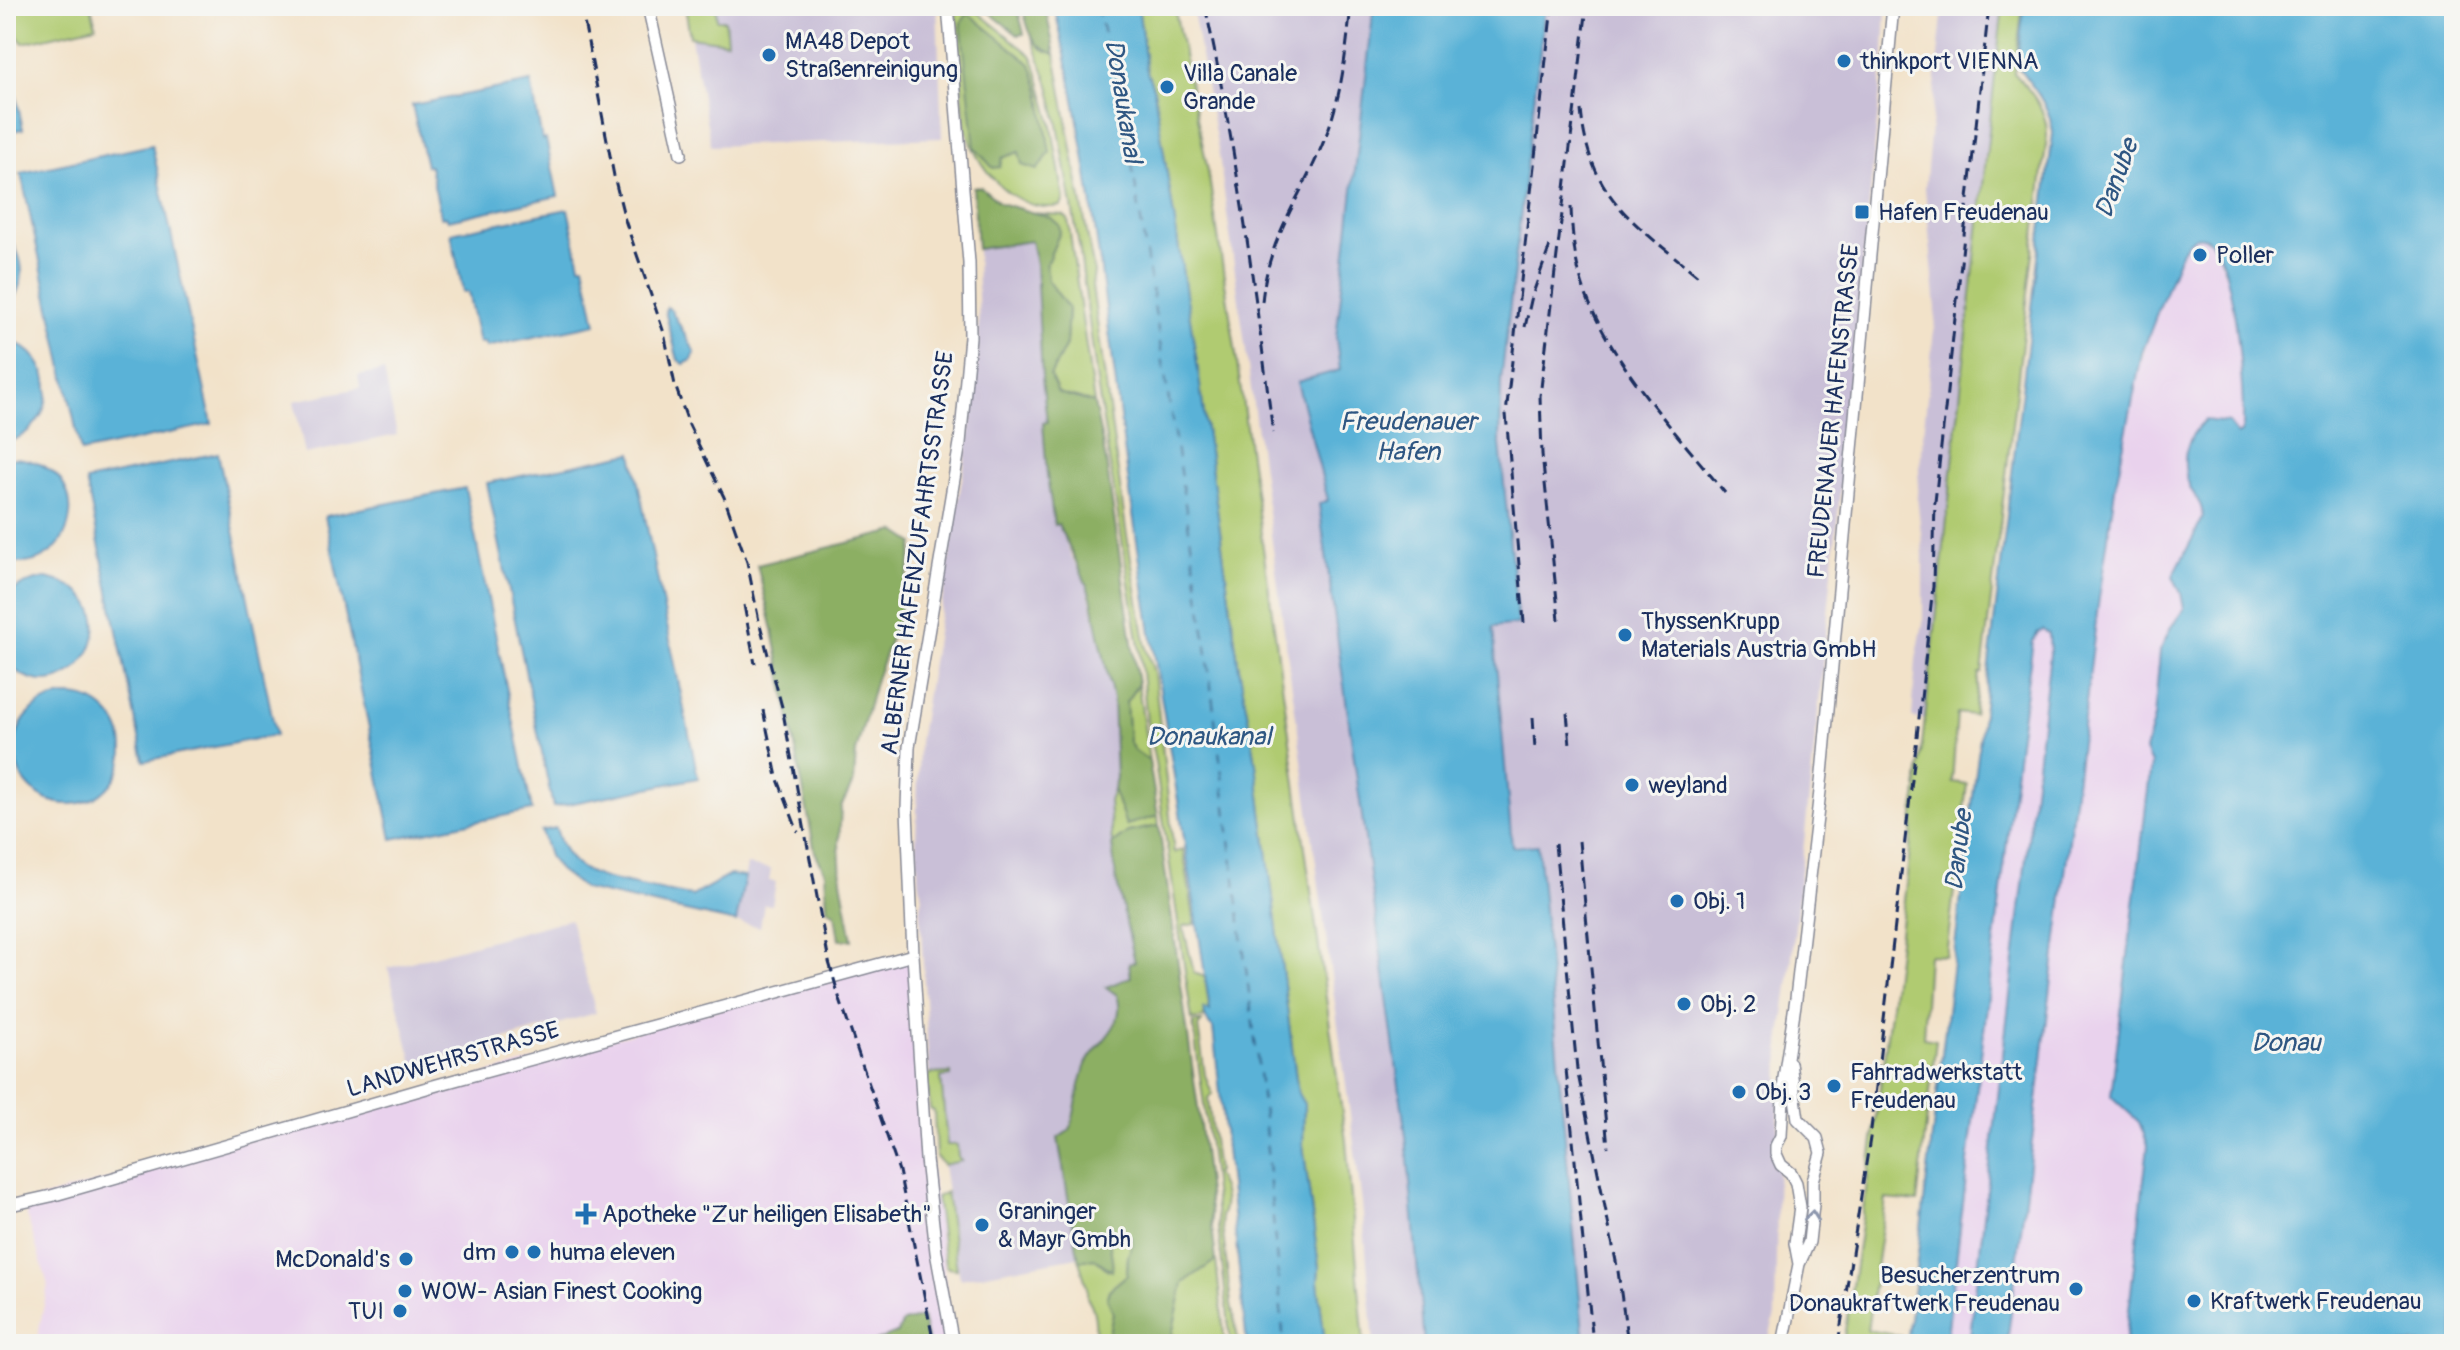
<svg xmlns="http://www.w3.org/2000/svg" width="2460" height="1350" font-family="Pangolin,sans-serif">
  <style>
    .built { fill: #e9d2ed }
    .industrial { fill: #c9bfd7 }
    .green { fill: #b0cb71; stroke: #667d68; stroke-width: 2 }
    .forest { fill: #8caf63; stroke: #546f60; stroke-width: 2 }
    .water { fill: #5ab2d7; stroke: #3a709a; stroke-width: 2 }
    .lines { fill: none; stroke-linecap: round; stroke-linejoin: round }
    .ferry { stroke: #2e5682; stroke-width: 2; stroke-dasharray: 10 8; stroke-linecap: butt }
    .minor-casing { stroke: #868894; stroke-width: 14 }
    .minor { stroke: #fff; stroke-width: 11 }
    .rail { stroke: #1b2f5e; stroke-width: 3; stroke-dasharray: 12 6; stroke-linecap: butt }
    .oneway { stroke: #8d97ae }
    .poi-dot { fill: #1f6fb2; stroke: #f6f6f2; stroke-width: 3 }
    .labels { text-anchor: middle; stroke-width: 6; stroke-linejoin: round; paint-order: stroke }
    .poi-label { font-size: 24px; fill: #1b2f5e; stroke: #f6f6f2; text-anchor: start }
    .street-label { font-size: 24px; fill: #1b2f5e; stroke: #f6f6f2 }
    .water-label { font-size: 26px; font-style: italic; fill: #2e5682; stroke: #f6f6f2 }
  </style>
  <rect width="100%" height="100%" fill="#f6f6f2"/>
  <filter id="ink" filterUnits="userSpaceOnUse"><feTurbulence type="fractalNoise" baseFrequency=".0125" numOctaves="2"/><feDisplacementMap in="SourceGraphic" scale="16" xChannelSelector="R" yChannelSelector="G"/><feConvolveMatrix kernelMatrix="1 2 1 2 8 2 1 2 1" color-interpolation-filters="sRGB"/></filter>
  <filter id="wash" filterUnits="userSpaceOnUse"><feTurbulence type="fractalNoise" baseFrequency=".006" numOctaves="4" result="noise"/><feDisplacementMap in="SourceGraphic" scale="32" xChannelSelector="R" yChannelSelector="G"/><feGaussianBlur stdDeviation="1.8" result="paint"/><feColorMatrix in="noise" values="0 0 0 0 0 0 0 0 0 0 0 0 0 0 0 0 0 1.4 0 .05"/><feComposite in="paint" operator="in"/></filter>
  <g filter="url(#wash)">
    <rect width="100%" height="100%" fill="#f2e2c9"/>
    <path class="built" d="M2202,237l13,8 15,44 11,72 2,65 -2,7 -6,2 -44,53 12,19v11l-30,58 8,17 3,16 -13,18 -17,91 -9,33 6,13 -40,332 28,26 9,23 -23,199h-118l91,-739 17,-116 15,-84 21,-79 34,-82 9,-6z
      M2044,630l5,6 1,18 -81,690h-23l74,-610 13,-93 5,-9z
      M913,955l6,114 34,275h-917l12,-59 -25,-82z"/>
    <path class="industrial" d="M685,6h252l5,132 -231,8z
      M1192,6h182l-38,332 5,32 -44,13 32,117 -10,4 87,632 18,208h-50l-12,-141 -52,-384 -91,-664z
      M1545,6h341l-2,47 -64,639 -29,273 -11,78 -5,273 -8,28h-183l-46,-498 -26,1 -19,-221 24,-2 -17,-180 1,-63z
      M1943,6h60v14l-15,125h-2l-60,575 -14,-2 4,-59 7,-36v-70l-6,-58 19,-186 -11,-121z
      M1031,241l5,23 6,67v47l5,44 -3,1 3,52 11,49 13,32 15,26 27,116 3,80 -7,23 2,33 5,44 19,84 -4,15 -24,10 10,8 3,14 -10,24 -25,31 -16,66 -6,6 14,121 -117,22 -17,-114 19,-4 -15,-15 -13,-36 -5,-36 -9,-167 2,-11 -4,-22 -2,-32 3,-100 55,-336 5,-68 -2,-89z
      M384,371l13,64 -92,19 -11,-53 66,-13 -2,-12z
      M747,865l24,4 -2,12 7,1 -4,23 -8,-1 -4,23 -24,-5z
      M570,919l26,94 -161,46 -4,8 -16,4 -27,-103z"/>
    <path class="green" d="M10,6h81l5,20 -73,17 -7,-9z
      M685,6h31l1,14h8l2,22 -37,-5z
      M959,6h11l61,49 4,8 16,58 13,78 -3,7c-48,9 -88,-41 -96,-83l-9,-111z
      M1138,6h36l34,165 27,177 111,793 18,203h-39l-7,-63 1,-14 -16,-122 1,-41 -6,-10 -43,-338 -17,-94 -41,-299 -43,-273 -7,-18z
      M2003,6h20l-9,67c18,19 34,38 33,64l-65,536h-3l-5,42 -17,-2 -5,69 15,2 -21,172 -18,-1 -5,83 13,2 -19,162 -31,-3 -19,131 35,6v8h-59c70,-444 109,-897 160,-1338z
      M1032,38l10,11 13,5 39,218 -2,14 34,244 20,118 8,24 20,181 9,-4 12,75 -12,2 11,47 11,4 5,36 -6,-4 1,9 -13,2 -37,-258 -8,-40 -7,-70 -42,-262 -18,-138 -23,-133 -8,-34z
      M1031,213l32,2 5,4 26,184 -36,-10 -8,-17 16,-31 2,-37 -20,-28 -2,-15 13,-33z
      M1138,684l11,77 -15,-11 -5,-8 -3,-40z
      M1113,789l13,36 32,-9 1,10 -31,6 -16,12 -3,-43z
      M1202,1022l-4,5 7,48 7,19 -4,5 9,73 -2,2c8,12 13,30 6,42l10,88 8,40h-8l-24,-216 -14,-105z
      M951,1073v3l-10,1 6,68h10l1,12 4,4 -19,4 -7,-8 -2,-46 -4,-2 -3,-31 2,-4z
      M946,1192l11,77 -9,-1 -3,-4 -9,-67z
      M1114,1231c10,0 16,4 20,13l-6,11 -1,20 -18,15 -2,7 6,16 -6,31h-32l19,-5c3,-11 1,-33 -7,-41v-11l-8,-26 15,-3 14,12 3,-14 -3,-19z
      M1216,1260l9,84h-55l13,-61z"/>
    <path class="forest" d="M981,6h36l7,28 -6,1z
      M1022,6h23l10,48c-26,-9 -26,-24 -33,-48z
      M968,13l63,51 9,27 10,62 -13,17 -15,-5 -3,-13 -17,6 -2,9 -7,1 -18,-20 -14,-125z
      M973,187h8l19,16 51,15 8,7 1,7 -14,33 2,15 20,28 -2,37 -16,31 8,17 36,10 12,58 32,223 -12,18 3,40 5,8 15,11 9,55 -32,9 -13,-36 3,-11 -3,-79 -22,-102c-8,-25 -22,-48 -33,-73l-4,1 -7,-50 -4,-52 4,-1 -5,-44 -6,-114 -5,-23 -54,8z
      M896,531l18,12 -14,71 -24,65 -20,73 -2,29 -13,26 -2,36 2,37 11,60h-13l-4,-26 -8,-6 -2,-36 -10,-20 -42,-222 -16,-65z
      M1159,826l39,282 18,152 -33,23 -13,61h-63l6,-31 -6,-16 2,-7 18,-15 1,-20 5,-11 -2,-7 -10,-6 -11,3c-3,12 5,24 2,37l-18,-13 -15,3 -21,-123 12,-8c6,-21 8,-42 15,-63 6,-21 44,-39 32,-72l-11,-8 25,-10 -2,-14 6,-1 -19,-84 -4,-34 16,-12z
      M922,1317l6,27h-51l-1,-3 21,-8 6,-11z"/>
    <path class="water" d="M1054,6h84l9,66 7,18 43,273 41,299 17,94 43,338 6,10 -1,41 16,122 -1,14 7,63h-78l-34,-316c-7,-7 -8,-10 -9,-19l6,2c-24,-176 -57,-350 -81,-526 -22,-160 -37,-322 -75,-479z
      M1374,6h171l-44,375 -1,63 18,180 -25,3 19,220 26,-2 46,499h-160l-18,-208 -87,-632 9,-4 -31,-118 43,-12 -4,-32z
      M2024,6h430v1338h-329l23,-199 -9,-23 -28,-26 40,-332 -6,-13 9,-33 6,-67 11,-24 13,-18 -3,-16 -8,-17 30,-58c0,-13 -6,-18 -12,-29 -12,-26 -6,-51 14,-69l24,3 8,12 4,-2 2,-7c1,-30 -7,-181 -40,-189 -14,-3 -20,11 -25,22l-36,94 -27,136 -17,116 -91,739h-38l81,-690 -1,-20 -6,-4 -5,2 -5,9 -13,93 -74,610h-39l146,-1211c-3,-28 -20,-46 -36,-67z
      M6,48l17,81 -17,3z
      M531,82l11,58 4,-1 12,57 -110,24 -2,-4 -5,1 -11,-51h-4l-14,-61z
      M152,145l60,279 -131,28 -60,-279z
      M568,209l12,56h4l12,59 -110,23 -2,-5 -5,1 -11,-51h-5l-12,-59z
      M6,234c22,27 20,50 0,77z
      M667,307l4,3 24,42 -3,8 -8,4 -6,-4 -13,-49z
      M6,339c55,17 55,86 0,104z
      M218,453l58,282 -132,26 -58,-280z
      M632,453l66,325 -145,29 -66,-324z
      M15,458c89,9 59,121 -9,103v-101z
      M465,488l67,322 -140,29 -67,-323z
      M46,578c102,20 25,151 -40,84v-65c12,-12 23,-16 40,-19z
      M15 750a54 54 0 1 1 108 0a54 54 0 1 1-108 0Z
      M556,828c11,45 40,49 80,57 19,4 38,8 56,11l38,-21 15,2 -9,45 -152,-33 -25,-19 -10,-14 -8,-25z"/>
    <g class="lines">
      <path class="ferry" d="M1097,6l28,113 76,487 62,499 21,239"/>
    </g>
  </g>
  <g filter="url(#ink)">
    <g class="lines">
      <g class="minor-casing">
        <path id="minor" d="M648,6l33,148
          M948,6l21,257 1,74 -10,106 -51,304 -2,62 6,146 13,204 10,93 17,92
          M6,1206l45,-10 386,-111 476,-130
          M1799,1264l-4,-21 5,-36 -4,-24 -5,-10 -10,-8 -5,-11v-8l5,-10 3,-58 12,-80 26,-224 71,-768
          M1783,1344l16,-80 10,-22 4,-37v-24l8,-28 -4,-15 -19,-19 -8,-56"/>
      </g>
      <use href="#minor" class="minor"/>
      <path class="rail" d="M581,6l33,170 11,44 39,113 11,52 14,40 35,72 23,65 12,59 23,86 47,255 11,38 59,171 35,173
        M1205,6c31,141 50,284 68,427
        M1581,110c8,89 55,114 117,166
        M1571,207c1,29 4,58 14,85 26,72 92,141 140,201
        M1262,302c6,-66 40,-105 63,-164 17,-42 21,-87 26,-132
        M1525,327l7,-31 19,-53
        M744,605l11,59
        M1559,620l-17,-166 -2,-58 47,-390
        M1524,623l-18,-209 46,-408
        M763,710l14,67 21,55
        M1567,713l3,32
        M1533,717l2,32
        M1579,841l29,306
        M1555,844l22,225 41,202 10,73
        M1566,1069l27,275
        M1838,1344l32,-206 46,-392 17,-160 2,-84 54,-496"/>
    </g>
    <defs><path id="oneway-chevron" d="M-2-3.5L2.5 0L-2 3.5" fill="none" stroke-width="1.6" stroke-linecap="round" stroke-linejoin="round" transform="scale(2)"/></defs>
    <use class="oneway" href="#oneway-chevron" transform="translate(1812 1216) rotate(-84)"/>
  </g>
  <g class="poi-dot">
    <circle cx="769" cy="55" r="8"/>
    <circle cx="1844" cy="61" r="8"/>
    <circle cx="1167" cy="87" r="8"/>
    <rect x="1854" y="204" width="16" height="16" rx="4"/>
    <circle cx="2200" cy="255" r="8"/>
    <circle cx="1625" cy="635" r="8"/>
    <circle cx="1632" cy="785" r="8"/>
    <circle cx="1677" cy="901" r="8"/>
    <circle cx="1684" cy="1004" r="8"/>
    <circle cx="1834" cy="1086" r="8"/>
    <circle cx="1739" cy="1092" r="8"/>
    <path d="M582 1202h8v8h8v8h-8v8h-8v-8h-8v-8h8z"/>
    <circle cx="982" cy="1225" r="8"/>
    <circle cx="512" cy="1252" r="8"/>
    <circle cx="534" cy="1252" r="8"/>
    <circle cx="406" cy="1259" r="8"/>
    <circle cx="2076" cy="1289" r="8"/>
    <circle cx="405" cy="1291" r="8"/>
    <circle cx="2194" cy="1301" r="8"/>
    <circle cx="400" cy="1311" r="8"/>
  </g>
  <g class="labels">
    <g class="poi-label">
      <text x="785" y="49">MA48 Depot<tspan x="785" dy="28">Straßenreinigung</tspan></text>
      <text x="1860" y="69">thinkport VIENNA</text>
      <text x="1183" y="81">Villa Canale<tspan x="1183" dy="28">Grande</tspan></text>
      <text x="1878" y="220">Hafen Freudenau</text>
      <text x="2216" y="263">Poller</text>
      <text x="1641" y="629">ThyssenKrupp<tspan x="1641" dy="28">Materials Austria GmbH</tspan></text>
      <text x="1648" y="793">weyland</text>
      <text x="1693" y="909">Obj. 1</text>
      <text x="1700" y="1012">Obj. 2</text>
      <text x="1850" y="1080">Fahrradwerkstatt<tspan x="1850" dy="28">Freudenau</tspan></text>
      <text x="1755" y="1100">Obj. 3</text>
      <text x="998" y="1219">Graninger<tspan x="998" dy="28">&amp; Mayr Gmbh</tspan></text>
      <text x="602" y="1222">Apotheke "Zur heiligen Elisabeth"</text>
      <text x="496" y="1260" text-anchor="end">dm</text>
      <text x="550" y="1260">huma eleven</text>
      <text x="390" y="1267" text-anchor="end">McDonald's</text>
      <text x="2060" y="1283" text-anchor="end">Besucherzentrum<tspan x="2060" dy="28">Donaukraftwerk Freudenau</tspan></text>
      <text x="421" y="1299">WOW- Asian Finest Cooking</text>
      <text x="2210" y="1309">Kraftwerk Freudenau</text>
      <text x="384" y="1319" text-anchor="end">TUI</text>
    </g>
    <g class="street-label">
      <text transform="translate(1833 411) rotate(-84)" y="8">FREUDENAUER HAFENSTRASSE</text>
      <text transform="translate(917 553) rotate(-82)" y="8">ALBERNER HAFENZUFAHRTSSTRASSE</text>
      <text transform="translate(453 1059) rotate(-16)" y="8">LANDWEHRSTRASSE</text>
    </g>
    <g class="water-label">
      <text transform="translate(1124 101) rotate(81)" y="9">Donaukanal</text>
      <text transform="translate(2116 178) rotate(-70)" y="9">Danube</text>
      <text x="1408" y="430">Freudenauer<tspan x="1408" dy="30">Hafen</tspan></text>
      <text x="1209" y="745">Donaukanal</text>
      <text transform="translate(1958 850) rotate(-83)" y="9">Danube</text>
      <text x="2286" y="1051">Donau</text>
    </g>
  </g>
  <rect width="2460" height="1350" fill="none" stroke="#f6f6f2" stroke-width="32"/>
</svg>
